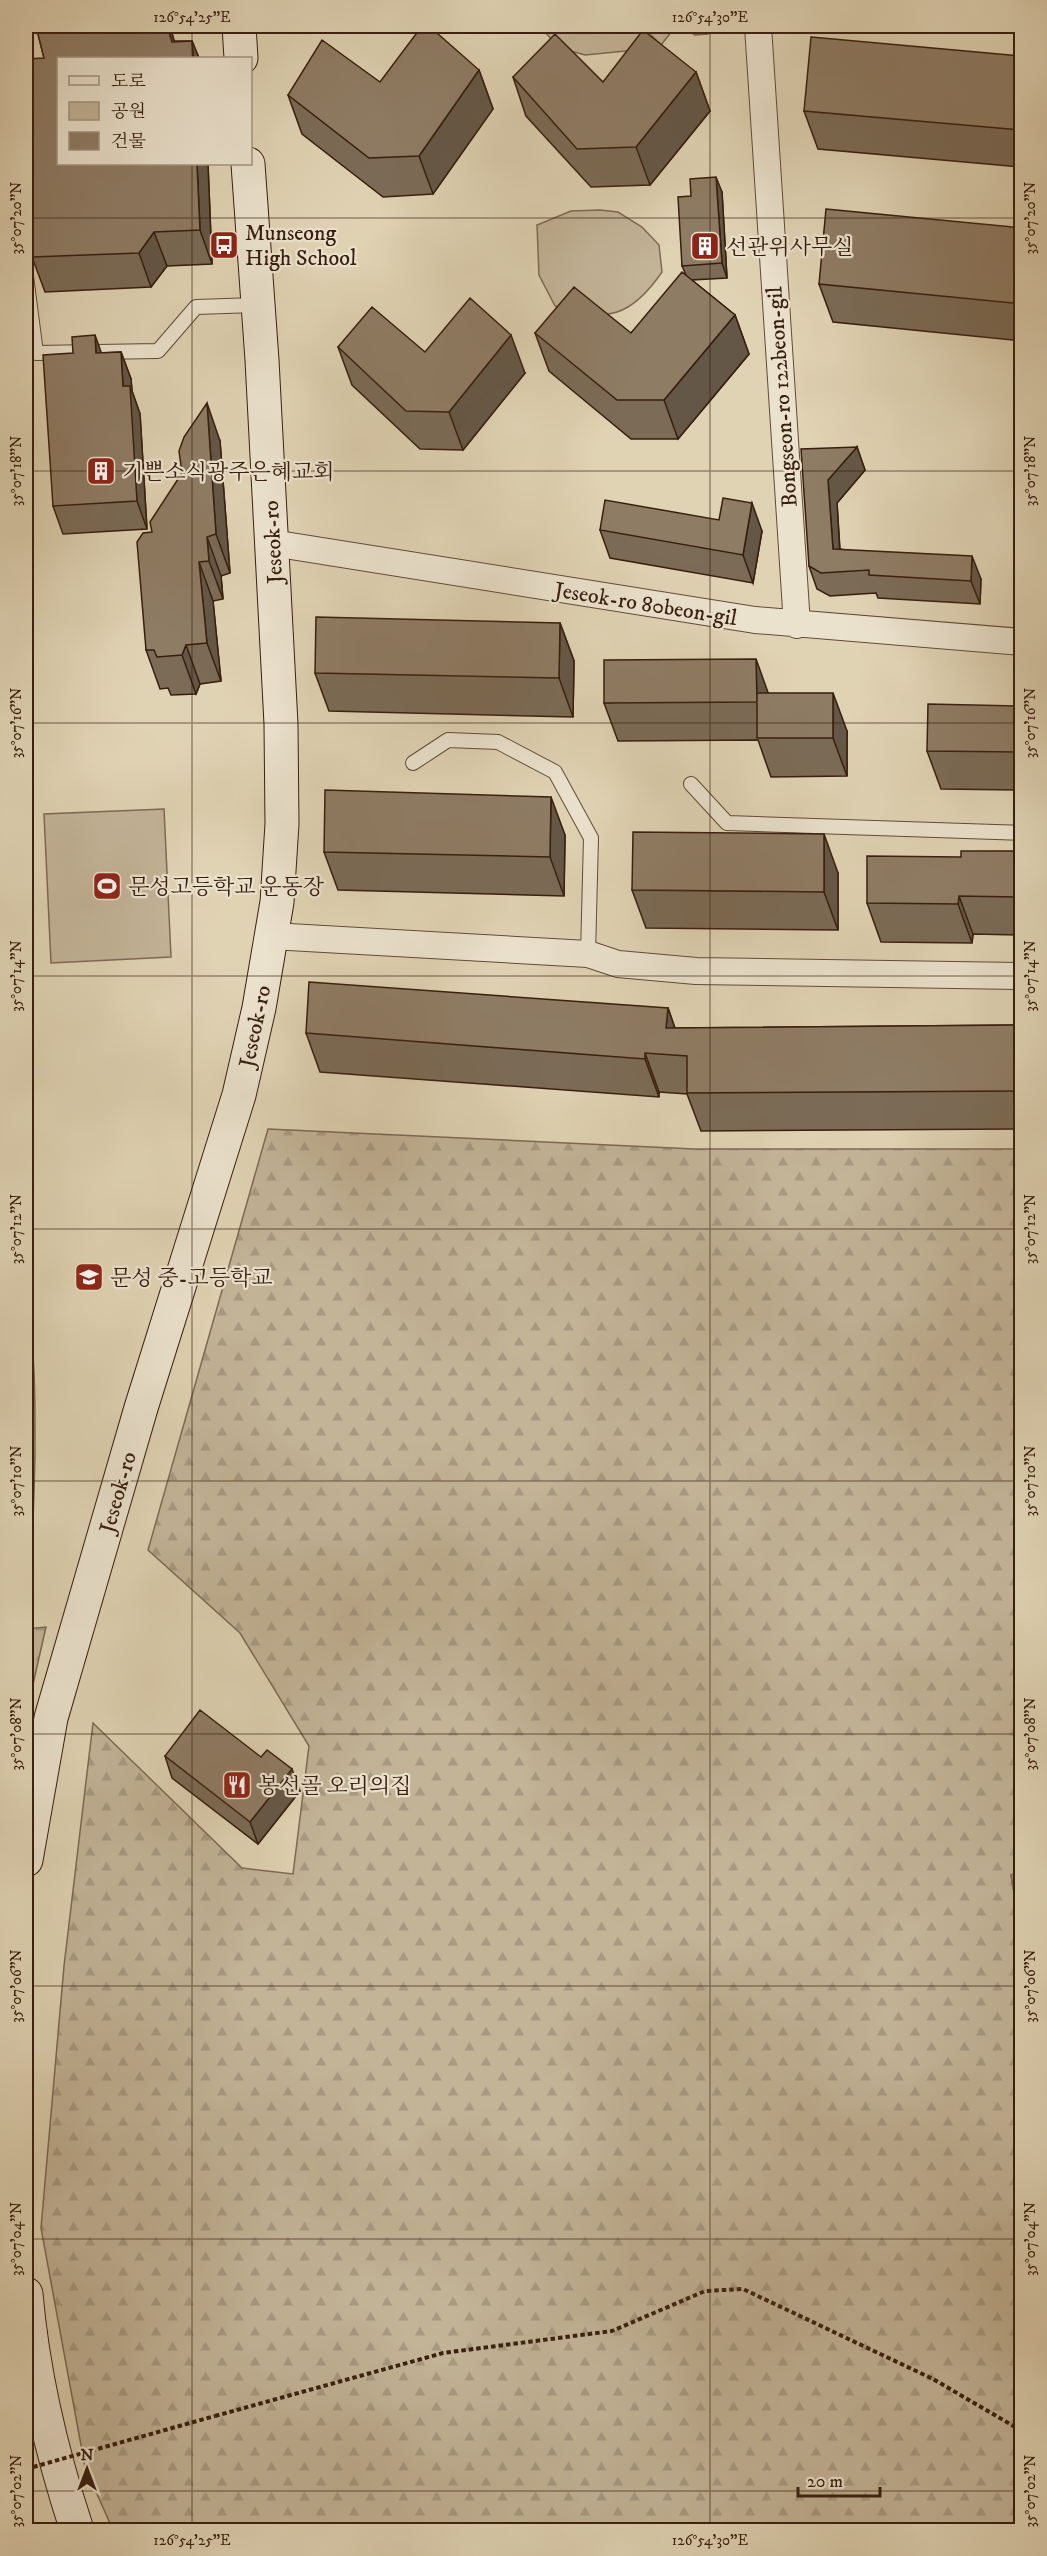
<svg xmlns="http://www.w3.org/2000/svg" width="1047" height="2556" font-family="'IM FELL DW Pica','Noto Serif KR',serif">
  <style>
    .forest { fill: url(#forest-firs); stroke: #7e6954; stroke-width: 1.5 }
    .cemetery { fill: url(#cemetery-stones); stroke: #7e6954; stroke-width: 1.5 }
    .park { fill: #c3b498; stroke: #7e6954; stroke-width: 1.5 }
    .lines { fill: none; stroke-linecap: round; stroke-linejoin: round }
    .lane-casing { stroke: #624b38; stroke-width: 16 }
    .street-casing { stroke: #624b38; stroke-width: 28 }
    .secondary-casing { stroke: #381e0f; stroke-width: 35 }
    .path { stroke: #381e0f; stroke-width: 4; stroke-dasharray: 4.5 3; stroke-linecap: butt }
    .lane { stroke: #ebe2ce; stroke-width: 14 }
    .street { stroke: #ebe2ce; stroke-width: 26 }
    .secondary { stroke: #ebe2ce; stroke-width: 33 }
    .path-bridge { stroke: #381e0f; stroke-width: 4; stroke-dasharray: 4.5 3; stroke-linecap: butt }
    .wall { fill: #7b6b57; stroke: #381e0f; stroke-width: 1.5 }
    .shaded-wall { fill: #645747; stroke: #381e0f; stroke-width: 1.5 }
    .building { fill: #8f7c65; stroke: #381e0f; stroke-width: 1.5 }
    .ticks { fill: none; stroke: #381e0f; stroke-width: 1.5; stroke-opacity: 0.45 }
    .labels { text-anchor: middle; stroke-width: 4.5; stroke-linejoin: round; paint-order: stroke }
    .poi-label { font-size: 22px; fill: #381e0f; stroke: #ebe2ce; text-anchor: start }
    .street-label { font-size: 22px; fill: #381e0f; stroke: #ebe2ce }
    .neatline { fill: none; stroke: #381e0f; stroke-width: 2 }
    .ticks-label { font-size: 15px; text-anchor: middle; fill: #381e0f }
  </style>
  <defs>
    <pattern id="forest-firs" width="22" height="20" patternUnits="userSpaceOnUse" patternTransform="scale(1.5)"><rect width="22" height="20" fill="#c3b498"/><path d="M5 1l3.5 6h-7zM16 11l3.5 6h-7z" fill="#a89a82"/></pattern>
    <pattern id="cemetery-stones" width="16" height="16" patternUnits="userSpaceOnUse" patternTransform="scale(1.5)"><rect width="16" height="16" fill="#c3b498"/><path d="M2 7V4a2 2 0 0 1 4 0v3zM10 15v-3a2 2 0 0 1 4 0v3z" fill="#a89a82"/></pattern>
  </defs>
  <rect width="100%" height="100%" fill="#e0d3b4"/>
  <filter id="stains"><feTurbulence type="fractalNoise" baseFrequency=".00333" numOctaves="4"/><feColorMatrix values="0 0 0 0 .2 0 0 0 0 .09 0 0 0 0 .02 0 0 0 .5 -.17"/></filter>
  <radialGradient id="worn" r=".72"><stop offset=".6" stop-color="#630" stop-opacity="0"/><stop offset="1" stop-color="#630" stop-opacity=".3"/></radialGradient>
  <path class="forest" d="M268,1129l426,20h327l1,721 -11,6 4,22 7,4 -1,628h-908l-28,-63 -44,-239 23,-262 29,-243 149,145 51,6 16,-128 -69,-113 -92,-83z
    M46,1627l-20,88v-86z"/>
  <path class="cemetery" d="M1021,1870v32l-6,-4 -4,-23z"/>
  <path class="park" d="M539,26h137l-15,19 -10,-10 -15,15 -51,5 -25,-7z
    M681,26h33l-6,8 -13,1z
    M600,210l18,2 24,15 17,18 3,27c-31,45 -55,51 -107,34l-16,-31 -2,-50 34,-14z
    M26,585l7,83h-7z
    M164,809l7,148 -120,6 -7,-149z
    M26,1302c10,50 9,102 9,152 -1,47 -2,92 -9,138z"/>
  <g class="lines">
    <g class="lane-casing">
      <path id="lane" d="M307,26h21
        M26,276l10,77 122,-2 38,-44 63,-2
        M413,763l35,-23 50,2 57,30 36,66 -3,116
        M691,784l36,39 295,10"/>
    </g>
    <g class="street-casing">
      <path id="street" d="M758,26l39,599
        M272,543l483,77 267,22
        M271,936l317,18 30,10 78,7 326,5"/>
    </g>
    <g class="secondary-casing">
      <path id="secondary" d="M239,26l2,32
        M26,1860l25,-142 90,-310 98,-313 20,-87 18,-106 5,-78 -1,-100 -19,-364 -14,-196
        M26,2294c7,81 26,160 51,236"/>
    </g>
    <path class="path" d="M215,2416l228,-63 169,-22 93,-40 38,-2 190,90 89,52"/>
    <use href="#lane" class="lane"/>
    <use href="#street" class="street"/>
    <use href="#secondary" class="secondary"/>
    <path class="path-bridge" d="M26,2469l189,-53"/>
  </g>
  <path class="wall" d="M36,26h134l4,15h18l7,17h-141v106h150l4,100 -45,2 -16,21 -106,5 -13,-35 12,-199z
    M1022,56v111l-204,-18 -14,-38z
    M479,70l14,39 -60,85 -50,3 -81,-63 -14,-39 92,-13z
    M696,72l14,39 -60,74 -59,2 -65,-71 -13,-39 90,5z
    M722,192l5,86 -35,2 43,35 14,39 -71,85h-47l-82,-68 -14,-38h96l55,-58 -4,-9 9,-70z
    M1022,228v113l-189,-19 -14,-38z
    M338,347l87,5 100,21 -62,77 -43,-1 -68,-64z
    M121,352l10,27 1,12 8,23 7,115 -84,5 -10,-28 48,-153z
    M220,441l10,132 -9,3 2,23 -10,2 8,80 -21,3 -4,10 -25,1 -3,-7 -8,1 -14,-39 6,-118z
    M857,447l8,23 -28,33 3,46 141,30 -1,25 -102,-6 -2,-5 -46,3 -13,-7 -8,-23z
    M719,520l43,11 -9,52 -143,-25 -10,-28z
    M560,623l14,38 -1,56 -244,-6 -14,-38z
    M768,693l79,38v45l-76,1 -13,-37 -140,1 -14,-38z
    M1022,706v84l-81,-1 -14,-38z
    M565,835l-1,61 -226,-6 -14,-38z
    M1022,851v84l-49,-1 -1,9 -91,-1 -14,-39 94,-46z
    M838,873v57l-192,-2 -14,-38z
    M668,1008l7,20 347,-3v104l-321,2 -14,-37 -28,-2v5l-339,-25 -14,-39z
    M165,1756l135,35 -42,53 -86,-66z"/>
  <path class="shaded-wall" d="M167,26h3l9,32 -7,-16z
    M192,41l7,17h-6z
    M479,70l14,39 -60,85 -14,-38z
    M696,72l14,39 -60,74 -14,-38z
    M197,164h11l4,100 -12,-34z
    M716,177l6,15 5,86 -5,-15z
    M154,232l13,34 -16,21 -12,-34z
    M735,315l14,39 -71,85 -14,-39z
    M95,335l10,28 -9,-10z
    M511,335l14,38 -62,77 -14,-38z
    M121,352l10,27 1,12 8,23 7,115 -10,-28 -14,-115z
    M207,403l13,38 10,132 -14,-39z
    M857,447l8,23 -28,33 4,69 -8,-23 -5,-69z
    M752,503l10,28 -9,52 -10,-28z
    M207,537l14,39 2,23 -14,-38z
    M972,556l9,23 -1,25 -9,-23z
    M199,562l14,39 8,80 -14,-38z
    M560,623l14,38 -1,56 -14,-39z
    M186,645l14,39 -4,10 -14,-39z
    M756,659l14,39 -13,4z
    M833,693l14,38v45l-14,-38z
    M551,797l14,38 -1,61 -14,-39z
    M824,834l14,39v57l-14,-38z
    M959,896l14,38 -1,9 -14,-39z
    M668,1008l13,38 -15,-18z
    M645,1053l14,39v5l-14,-38z
    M292,1769l8,22 -42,53 -8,-22z"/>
  <path class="building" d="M36,26h131l5,16 20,-1 1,17h-135v106h139l3,66 -46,2 -15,21 -107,4 -6,-163v-35l18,-1z
    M422,26h7l50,44 -60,86 -50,2 -81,-63 34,-55 58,42z
    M643,30l53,42 -60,75 -59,2 -64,-72 42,-43 48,48z
    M811,37l211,19v74l-218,-19z
    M716,177l6,86 -40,3 -4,-69 13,-1 -1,-17z
    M826,209l196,19v76l-203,-20z
    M682,272l53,43 -71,85h-47l-82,-67 39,-46 57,46z
    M470,298l41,37 -62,77 -43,-1 -68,-64 34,-40 53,45z
    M95,335l1,18 25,-1 2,34h7l7,115 -84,5 -10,-151 30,-2 -1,-16z
    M207,403l9,131 -9,3 2,24 -10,1 8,81 -21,2 -4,10 -25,2 -3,-7h-8l-9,-108 6,-9 9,-1 -2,-10 32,-49 -3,-22 5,-14z
    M857,447l-29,33 5,69 139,7 -1,25 -102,-6v-5l-48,3 -12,-7 -8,-117z
    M723,498l29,5 -9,52 -143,-25 5,-30 114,20z
    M316,617l244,6 -1,55 -244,-5z
    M756,659l1,43 -153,1v-43z
    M757,693h76v45h-76z
    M928,704l94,2v46l-95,-1z
    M325,790l226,7 -1,60 -226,-5z
    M633,832l191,2v58l-192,-2z
    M961,851h61v46l-63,-1 -1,8 -91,-1v-47l94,1z
    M309,982l359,26 -2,20 356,-3v66l-335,2v-37l-42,-3v6l-339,-26z
    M200,1710l61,47 6,-7 25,19 -42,53 -85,-66z"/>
  <path class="ticks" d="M192,26v32M710,26v2504M192,164v2366M26,218h996M26,471h996M26,723h996M26,976h996M26,1229h996M26,1481h996M26,1734h996M26,1986h996M26,2239h996M26,2491h996"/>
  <defs>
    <g id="bus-square" transform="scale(1.5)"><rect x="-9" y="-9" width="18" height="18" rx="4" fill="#8f2418" stroke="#ebe2ce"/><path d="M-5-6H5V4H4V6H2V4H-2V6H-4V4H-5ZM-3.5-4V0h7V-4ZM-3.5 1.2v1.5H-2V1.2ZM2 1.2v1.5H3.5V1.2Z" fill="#fff"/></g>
    <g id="building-square" transform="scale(1.5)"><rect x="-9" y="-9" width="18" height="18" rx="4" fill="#8f2418" stroke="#ebe2ce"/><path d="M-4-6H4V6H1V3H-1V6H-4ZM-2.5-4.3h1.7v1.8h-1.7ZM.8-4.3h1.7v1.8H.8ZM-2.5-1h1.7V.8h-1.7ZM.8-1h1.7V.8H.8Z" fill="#fff"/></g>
    <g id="stadium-square" transform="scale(1.5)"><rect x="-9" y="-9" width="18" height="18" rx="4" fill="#8f2418" stroke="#ebe2ce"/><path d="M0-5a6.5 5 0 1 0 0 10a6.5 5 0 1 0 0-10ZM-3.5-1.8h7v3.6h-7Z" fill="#fff"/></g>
    <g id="school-square" transform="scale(1.5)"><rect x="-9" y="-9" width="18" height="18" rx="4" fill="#8f2418" stroke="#ebe2ce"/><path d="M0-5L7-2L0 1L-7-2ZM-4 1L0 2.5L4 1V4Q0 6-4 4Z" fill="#fff"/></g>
    <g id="restaurant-square" transform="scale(1.5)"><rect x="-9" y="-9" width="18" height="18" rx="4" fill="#8f2418" stroke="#ebe2ce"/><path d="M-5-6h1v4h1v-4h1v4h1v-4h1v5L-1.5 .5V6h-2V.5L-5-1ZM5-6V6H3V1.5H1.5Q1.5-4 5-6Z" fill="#fff"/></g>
  </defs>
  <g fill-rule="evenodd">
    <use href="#bus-square" x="224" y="245"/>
    <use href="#building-square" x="705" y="246"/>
    <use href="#building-square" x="101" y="471"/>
    <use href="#stadium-square" x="107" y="886"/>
    <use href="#school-square" x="89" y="1277"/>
    <use href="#restaurant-square" x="237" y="1785"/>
  </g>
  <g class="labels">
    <g class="poi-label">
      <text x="245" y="240">Munseong<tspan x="245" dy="25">High School</tspan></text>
      <text x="726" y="254">선관위사무실</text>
      <text x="122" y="479">기쁜소식광주은혜교회</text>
      <text x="128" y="894">문성고등학교 운동장</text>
      <text x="110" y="1285">문성 중-고등학교</text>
      <text x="258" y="1793">봉선골 오리의집</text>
    </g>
    <g class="street-label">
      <text transform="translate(781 397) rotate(-94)" y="8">Bongseon-ro 122beon-gil</text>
      <text transform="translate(272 542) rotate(-93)" y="8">Jeseok-ro</text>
      <text transform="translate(646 603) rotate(9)" y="8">Jeseok-ro 80beon-gil</text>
      <text transform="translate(254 1026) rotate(-78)" y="8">Jeseok-ro</text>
      <text transform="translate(117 1492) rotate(-74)" y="8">Jeseok-ro</text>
    </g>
  </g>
  <rect width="1047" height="2556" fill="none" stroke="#e0d3b4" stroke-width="66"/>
  <rect x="57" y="57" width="195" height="108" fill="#ebe2ce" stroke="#a39482" stroke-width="1.5"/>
  <rect x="69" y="76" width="30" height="9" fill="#ebe2ce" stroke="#a39482" stroke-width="1.5"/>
  <text x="111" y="87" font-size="18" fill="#381e0f">도로</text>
  <rect x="69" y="102" width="30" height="18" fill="#c3b498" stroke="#a39482" stroke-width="1.5"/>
  <text x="111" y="117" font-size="18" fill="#381e0f">공원</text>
  <rect x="69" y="132" width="30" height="18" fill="#8f7c65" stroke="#a39482" stroke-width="1.5"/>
  <text x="111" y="147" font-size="18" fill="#381e0f">건물</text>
  <g transform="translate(87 2469)" stroke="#ebe2ce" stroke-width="4.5" paint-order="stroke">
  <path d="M0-4.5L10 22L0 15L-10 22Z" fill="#381e0f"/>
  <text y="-9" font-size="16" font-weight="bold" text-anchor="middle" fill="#381e0f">N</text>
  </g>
  <path d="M798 2487v9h82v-9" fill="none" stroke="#381e0f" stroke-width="3"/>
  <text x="807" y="2487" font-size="18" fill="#381e0f" stroke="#ebe2ce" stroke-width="4.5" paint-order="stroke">20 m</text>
  <rect x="33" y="33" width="981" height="2490" class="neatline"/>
  <g class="ticks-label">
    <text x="192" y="22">126°54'25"E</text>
    <text x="710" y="22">126°54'30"E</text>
    <text transform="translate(16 218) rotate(-90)" y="5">35°07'20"N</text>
    <text transform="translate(1030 218) rotate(-90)" y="5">35°07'20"N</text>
    <text transform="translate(16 471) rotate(-90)" y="5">35°07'18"N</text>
    <text transform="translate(1030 471) rotate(-90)" y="5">35°07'18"N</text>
    <text transform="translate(16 723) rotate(-90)" y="5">35°07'16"N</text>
    <text transform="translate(1030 723) rotate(-90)" y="5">35°07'16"N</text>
    <text transform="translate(16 976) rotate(-90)" y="5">35°07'14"N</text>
    <text transform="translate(1030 976) rotate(-90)" y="5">35°07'14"N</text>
    <text transform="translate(16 1229) rotate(-90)" y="5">35°07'12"N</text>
    <text transform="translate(1030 1229) rotate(-90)" y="5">35°07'12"N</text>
    <text transform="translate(16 1481) rotate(-90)" y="5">35°07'10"N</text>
    <text transform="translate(1030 1481) rotate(-90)" y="5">35°07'10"N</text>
    <text transform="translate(16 1734) rotate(-90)" y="5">35°07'08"N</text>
    <text transform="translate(1030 1734) rotate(-90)" y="5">35°07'08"N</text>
    <text transform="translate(16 1986) rotate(-90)" y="5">35°07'06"N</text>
    <text transform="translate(1030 1986) rotate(-90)" y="5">35°07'06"N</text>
    <text transform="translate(16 2239) rotate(-90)" y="5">35°07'04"N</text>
    <text transform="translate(1030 2239) rotate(-90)" y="5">35°07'04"N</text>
    <text transform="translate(16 2491) rotate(-90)" y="5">35°07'02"N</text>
    <text transform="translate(1030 2491) rotate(-90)" y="5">35°07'02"N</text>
    <text x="192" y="2545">126°54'25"E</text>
    <text x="710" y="2545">126°54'30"E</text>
  </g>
  <rect width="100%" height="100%" filter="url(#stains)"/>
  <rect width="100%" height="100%" fill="url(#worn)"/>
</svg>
